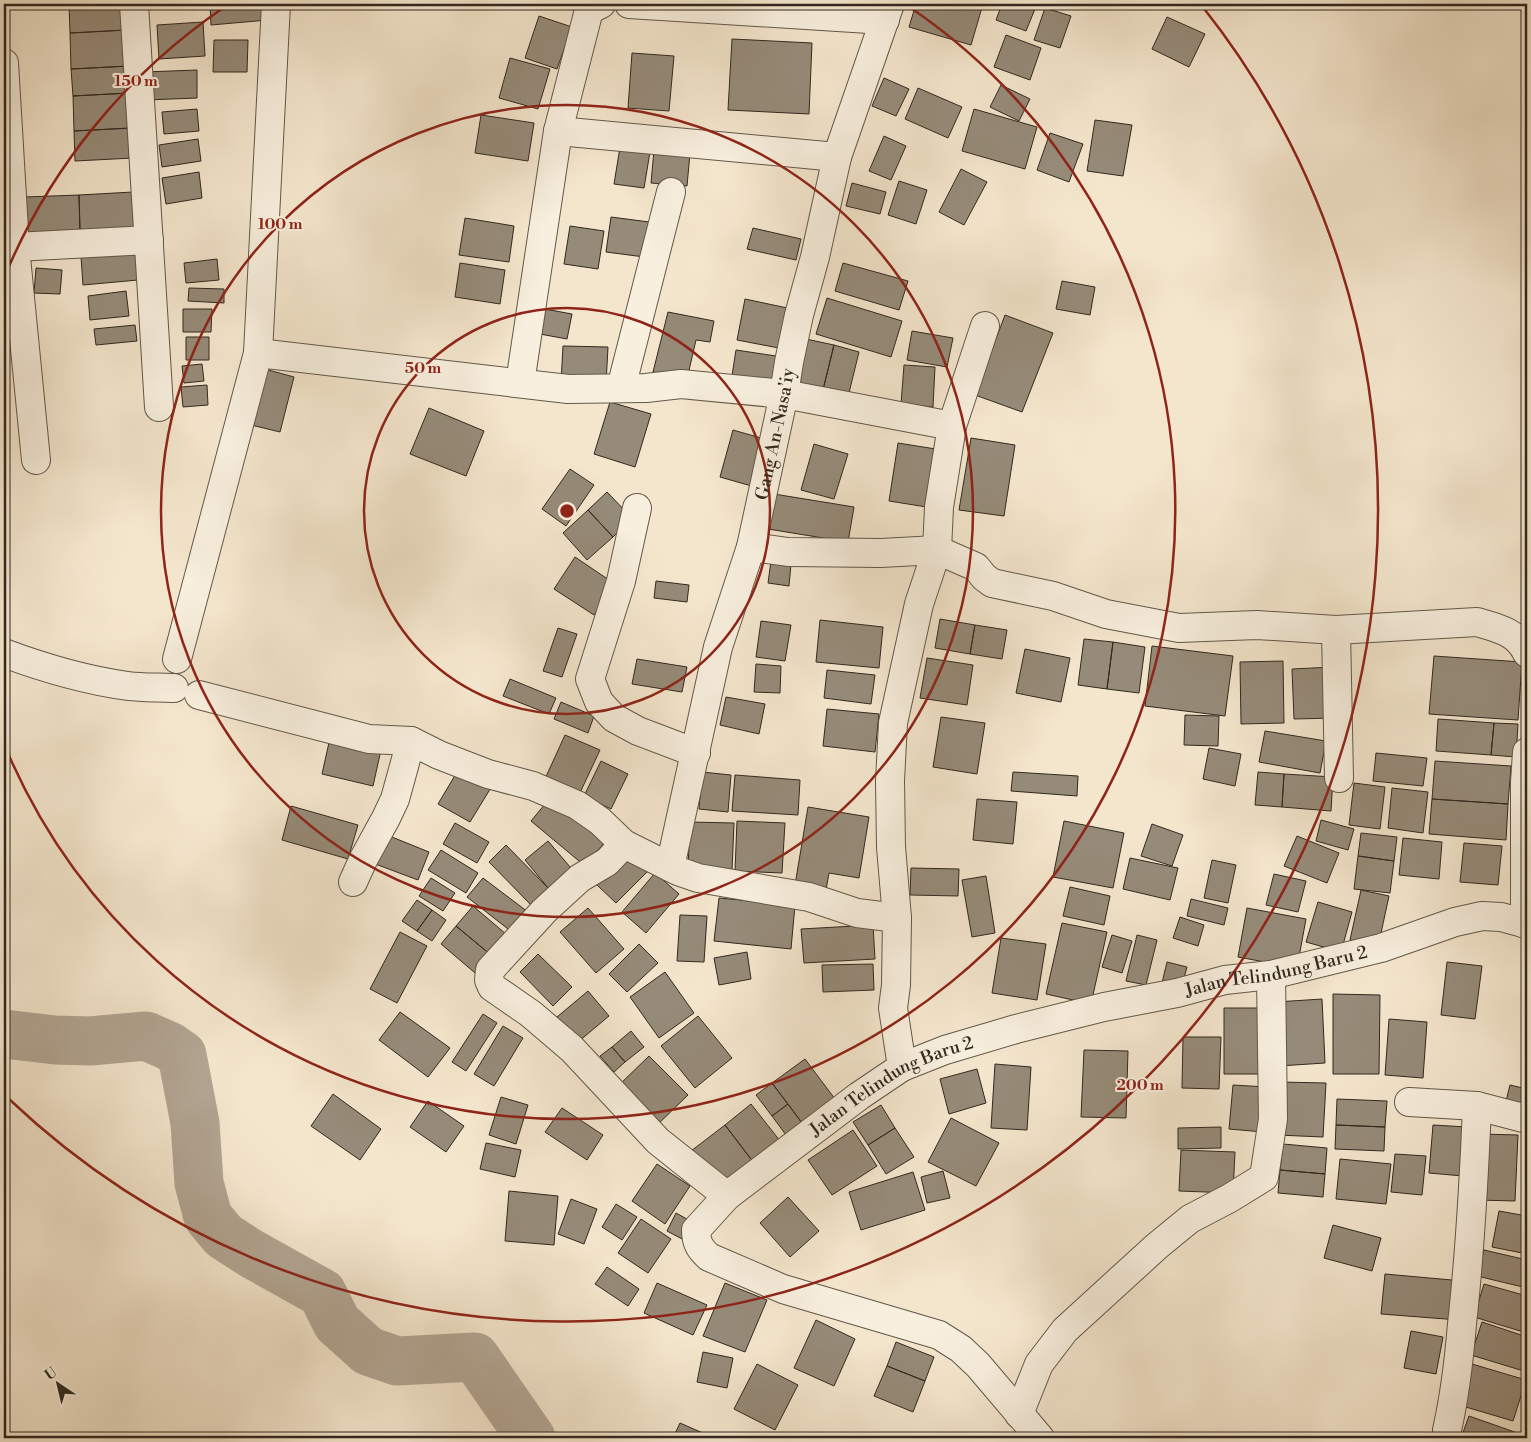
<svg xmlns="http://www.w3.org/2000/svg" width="1531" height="1442" font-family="'Libre Bodoni',serif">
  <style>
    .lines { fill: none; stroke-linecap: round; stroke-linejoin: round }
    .river { stroke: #b2a592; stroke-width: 49 }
    .building { fill: #968b79; stroke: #31281f }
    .street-casing { stroke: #62584a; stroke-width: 30 }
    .street { stroke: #f8efde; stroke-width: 28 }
    .ring { fill: none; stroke: #8f2418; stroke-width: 2.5 }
    .labels { text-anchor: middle; stroke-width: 4; stroke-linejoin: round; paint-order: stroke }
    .street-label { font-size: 18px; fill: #31281f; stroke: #f8efde }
    .centre { fill: #8f2418; stroke: #f8efde; stroke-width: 2.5 }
    .ring-label { font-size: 15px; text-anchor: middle; font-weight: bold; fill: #8f2418; stroke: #f8efde; stroke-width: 4; stroke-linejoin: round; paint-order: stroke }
  </style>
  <rect width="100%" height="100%" fill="#f4e6cd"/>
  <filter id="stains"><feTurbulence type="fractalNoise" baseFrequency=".004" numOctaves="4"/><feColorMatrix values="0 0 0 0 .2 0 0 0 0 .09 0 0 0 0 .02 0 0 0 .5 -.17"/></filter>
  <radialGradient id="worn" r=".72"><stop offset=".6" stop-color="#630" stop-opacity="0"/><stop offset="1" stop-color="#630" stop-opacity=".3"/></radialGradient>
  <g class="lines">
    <path class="river" d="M4,1034l51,6 35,1 56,-5 23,10 13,9 13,68 4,60 9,34 16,19 28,18 70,39 15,30 31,28 29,10 78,-4 56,81"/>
  </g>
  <path class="building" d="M69,4h57l1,26 -57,3z
    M210,4h57l1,16 -57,5z
    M916,4h67l-12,41 -62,-18z
    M1002,4h35l-11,27 -30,-11z
    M1045,8l26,8 -11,32 -26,-8z
    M539,16l33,11 -15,42 -32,-11z
    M1167,17l38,17 -16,33 -37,-18z
    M203,22l2,34 -46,3 -2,-34z
    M127,30l2,36 -58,3 -1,-36z
    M1006,35l35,13 -11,32 -36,-13z
    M732,39l80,4 -3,71 -81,-4z
    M214,40h34l-1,32h-34z
    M632,53l42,3 -5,55 -41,-3z
    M510,58l40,11 -12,40 -39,-11z
    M129,66l1,27 -57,3 -2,-27z
    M197,70v28l-51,2 -1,-28z
    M884,78l25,11 -13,27 -24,-10z
    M1001,85l29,14 -11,22 -29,-14z
    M918,88l44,19 -14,31 -43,-19z
    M130,93l1,35 -57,3 -1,-35z
    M197,109l2,22 -35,3 -2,-22z
    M974,109l63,18 -12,42 -63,-18z
    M481,115l53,8 -6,38 -53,-8z
    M1095,120l37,5 -9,51 -36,-5z
    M131,128l2,30 -58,3 -1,-30z
    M1050,133l33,11 -14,38 -32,-12z
    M884,136l22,10 -15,34 -22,-9z
    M198,139l3,22 -39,6 -3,-22z
    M621,141l30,5 -7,42 -30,-4z
    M654,150l36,3 -3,33 -36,-3z
    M961,169l26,13 -23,43 -25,-13z
    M199,172l3,26 -36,6 -4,-26z
    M899,181l28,9 -11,34 -28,-9z
    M852,183l34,9 -6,22 -34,-8z
    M133,192l1,37 -54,2 -1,-36z
    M79,195l1,36 -53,2 -2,-36z
    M611,217l46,6 -5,35 -46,-6z
    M465,218l49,8 -5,36 -50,-7z
    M570,226l34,5 -6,38 -34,-5z
    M753,228l48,11 -5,21 -49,-11z
    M137,252l1,28 -55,5 -2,-28z
    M217,259l2,21 -33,3 -2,-20z
    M460,263l45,7 -5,34 -45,-7z
    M843,263l65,18 -9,29 -64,-19z
    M36,268l26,2 -2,24 -26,-1z
    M1062,281l33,6 -5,28 -34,-6z
    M189,288l35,1v14l-36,-2z
    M126,291l3,25 -39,4 -2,-24z
    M4,296h1l2,23h-3z
    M827,298l75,23 -11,36 -75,-23z
    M745,299l47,10 -8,40 -47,-9z
    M534,307l38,7 -5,25 -38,-7z
    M183,309h29l-1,23h-28z
    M668,312l46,9 -4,21 -14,-2 -9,39 -34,-7z
    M1005,315l48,18 -31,79 -47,-17z
    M135,325l2,16 -41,4 -2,-16z
    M912,331l41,7 -6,29 -40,-7z
    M186,337h23v23h-23z
    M806,339l28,6 -12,49 -28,-6z
    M834,345l25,7 -12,49 -25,-7z
    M563,346l45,1 -2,37 -45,-2z
    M736,350l40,6 -5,33 -40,-7z
    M202,364l2,17 -20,2 -2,-17z
    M904,365l31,2 -2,40 -32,-3z
    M261,368l33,9 -14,55 -33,-8z
    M207,385l1,20 -25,2 -2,-20z
    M610,402l41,12 -16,53 -41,-13z
    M429,408l55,23 -18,45 -56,-22z
    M733,430l35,10 -13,47 -35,-10z
    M971,438l44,7 -11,71 -45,-6z
    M898,443l44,7 -9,58 -44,-7z
    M814,444l34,10 -14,45 -33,-9z
    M570,469l24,16 -28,41 -24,-17z
    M607,492l25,26 -19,19 -25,-27z
    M774,494l80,13 -6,35 -80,-13z
    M588,510l25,27 -26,23 -24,-27z
    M575,557l40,27 -21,31 -40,-26z
    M771,561l20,3 -2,22 -21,-3z
    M656,581l33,4 -2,17 -33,-4z
    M940,619l35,6 -5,29 -35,-6z
    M820,620l63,7 -4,41 -63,-6z
    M761,621l30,4 -6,36 -29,-4z
    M975,625l32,5 -5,29 -32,-5z
    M558,628l19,6 -15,43 -19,-6z
    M1084,639l29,3 -6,47 -29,-4z
    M1113,642l32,5 -6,46 -32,-4z
    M1152,646l81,10 -8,60 -80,-10z
    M1025,649l45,9 -9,44 -45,-9z
    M1434,656l88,6 -4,58 -89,-6z
    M927,658l46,7 -6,40 -47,-7z
    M637,659l50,8 -5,25 -50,-8z
    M1283,661l1,62 -43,1 -1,-62z
    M756,664l25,2 -1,27 -26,-1z
    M1333,667l3,51 -42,1 -2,-50z
    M827,670l48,5 -4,29 -47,-6z
    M510,679l46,19 -7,16 -46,-18z
    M726,697l39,7 -6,30 -39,-9z
    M561,702l33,14 -6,17 -34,-14z
    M827,709l52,5 -4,38 -52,-6z
    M1185,715l34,1 -1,30 -34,-1z
    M941,717l44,6 -8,51 -44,-7z
    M1438,719l56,4 -3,32 -55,-4z
    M1494,723l24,1 -2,33 -25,-2z
    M1265,731l61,10 -6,32 -61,-11z
    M565,735l35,15 -22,47 -34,-16z
    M330,738l51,12 -8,36 -51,-12z
    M1209,748l32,6 -6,32 -32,-7z
    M1376,753l51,5 -4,28 -50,-5z
    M601,761l27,13 -17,35 -27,-13z
    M1435,761l76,5 -3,38 -76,-5z
    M460,767l32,19 -22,36 -32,-18z
    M702,772l29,3 -3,37 -29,-3z
    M1013,772l65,4 -1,20 -66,-5z
    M1258,772l26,2 -2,33 -27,-2z
    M1284,774l49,3 -2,34 -49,-4z
    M735,775l65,5 -2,35 -66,-4z
    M1354,783l31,4 -5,42 -31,-4z
    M1392,788l36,4 -5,41 -35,-5z
    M550,798l54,45 -19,23 -54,-45z
    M977,799l40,3 -4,42 -40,-4z
    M1432,799l76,5 -2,36 -77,-6z
    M291,806l67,19 -10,34 -66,-19z
    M808,807l61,10 -10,61 -30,-5 -3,17 -31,-5z
    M1321,820l33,9 -6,21 -32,-9z
    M737,821l48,2 -3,50 -47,-2z
    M1064,821l60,12 -11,55 -60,-11z
    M690,822l44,1 -2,48 -44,-2z
    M455,823l34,19 -12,21 -34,-19z
    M1152,824l31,11 -11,31 -31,-10z
    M382,833l47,19 -11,28 -48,-18z
    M1361,833l36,4 -3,24 -36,-5z
    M1297,836l42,17 -12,30 -43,-17z
    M1403,838l39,4 -3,37 -40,-4z
    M548,841l28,33 -23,20 -28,-34z
    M1464,843l38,3 -4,39 -38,-3z
    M506,845l44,45 -18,16 -43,-44z
    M441,850l37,23 -12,20 -38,-23z
    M629,853l19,18 -32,32 -19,-18z
    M1358,856l36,5 -4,32 -36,-4z
    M1130,858l48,10 -8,32 -47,-11z
    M1212,860l24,5 -8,38 -24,-5z
    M911,868l48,1 -1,27 -48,-1z
    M655,873l24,21 -33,39 -24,-21z
    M1274,874l32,7 -8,31 -32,-7z
    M986,876l9,57 -23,4 -10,-57z
    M431,878l24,15 -12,18 -24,-15z
    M483,878l45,34 -16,20 -45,-35z
    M1070,887l40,9 -6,29 -41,-9z
    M1361,890l28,6 -11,51 -28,-7z
    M719,898l76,7 -4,44 -77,-8z
    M1191,899l37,9 -4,17 -37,-9z
    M417,900l15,10 -15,21 -15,-10z
    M1318,902l34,10 -11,40 -35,-10z
    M473,906l40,34 -16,20 -41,-34z
    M588,908l36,41 -28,24 -36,-41z
    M1247,908l59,11 -9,49 -59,-11z
    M432,910l14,10 -14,21 -15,-10z
    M680,915l27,1 -3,46 -27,-1z
    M1180,917l24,8 -6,21 -25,-8z
    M1062,923l45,9 -16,72 -45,-10z
    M873,925l2,34 -71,4 -3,-34z
    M456,926l41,34 -16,18 -40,-34z
    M400,932l27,14 -30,57 -27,-14z
    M1112,935l20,6 -10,32 -20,-6z
    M1137,935l20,5 -11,45 -20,-4z
    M1001,938l45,6 -9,56 -45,-7z
    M639,944l19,19 -31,29 -18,-18z
    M747,952l4,27 -32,6 -5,-27z
    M538,954l34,33 -19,19 -33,-34z
    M1167,962l20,5 -7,25 -19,-5z
    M1447,962l35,4 -7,53 -34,-4z
    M873,964l1,26 -51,2 -1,-27z
    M665,972l29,41 -35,25 -29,-41z
    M588,991l21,25 -31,26 -21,-25z
    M1333,994l47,1 -1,79h-46z
    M1322,999l3,64 -46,3 -3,-64z
    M1224,1008h41v66h-41z
    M400,1012l50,36 -22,29 -49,-37z
    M483,1014l14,9 -31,48 -14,-9z
    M698,1016l34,42 -37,30 -34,-42z
    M1389,1019l38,3 -4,56 -38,-3z
    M503,1026l20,12 -29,48 -20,-12z
    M631,1031l13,16 -19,15 -13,-15z
    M1183,1037h38l-2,52 -37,-1z
    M612,1047l13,15 -11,10 -14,-16z
    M1084,1050l44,1 -2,67 -45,-1z
    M649,1056l39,39 -34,33 -39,-39z
    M805,1059l33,44 -33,24 -33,-44z
    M995,1064l36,3 -4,63 -36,-2z
    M977,1069l9,34 -37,11 -9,-35z
    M1280,1082l46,1 -3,54 -46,-2z
    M772,1083l16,21 -16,12 -16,-21z
    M1233,1085l34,2 -4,45 -34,-3z
    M1510,1085l17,4v22l-22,-6z
    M333,1094l48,35 -21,31 -49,-34z
    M501,1097l27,8 -12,39 -27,-9z
    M1337,1099l50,2 -2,26 -49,-2z
    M428,1101l36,25 -18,26 -36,-25z
    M751,1104l33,42 -27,21 -32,-42z
    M788,1104l17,23 -16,12 -17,-23z
    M881,1105l14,23 -27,17 -15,-23z
    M562,1108l41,27 -16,25 -42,-28z
    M951,1118l48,25 -23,43 -48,-24z
    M725,1125l32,42 -33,26 -33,-42z
    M1336,1125l49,2 -1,24 -49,-2z
    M1433,1125l34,2 -4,49 -34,-3z
    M1221,1127v21l-43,1v-21z
    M895,1128l19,29 -28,17 -18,-29z
    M853,1130l24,36 -45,29 -24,-35z
    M1481,1134l37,1 -3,66 -37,-1z
    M486,1143l35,7 -6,27 -35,-8z
    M1283,1144l44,4 -2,26 -45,-4z
    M1181,1150l54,2 -2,41 -54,-2z
    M1395,1154l31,2 -4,39 -31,-3z
    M1340,1159l51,5 -5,40 -50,-5z
    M657,1164l33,22 -25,38 -33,-23z
    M1280,1170l45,4 -2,23 -45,-4z
    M943,1171l7,27 -23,5 -6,-26z
    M913,1172l12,38 -64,20 -12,-38z
    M509,1191l49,5 -4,49 -49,-4z
    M788,1197l31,34 -29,26 -30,-34z
    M571,1199l26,10 -13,35 -26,-10z
    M616,1204l21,13 -15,23 -20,-13z
    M1499,1211l28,5v38l-35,-7z
    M676,1213l18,10 -10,17 -17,-9z
    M641,1219l30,20 -23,34 -30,-20z
    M1333,1225l48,13 -9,33 -48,-13z
    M1484,1250l43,10v28l-50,-12z
    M607,1267l32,22 -11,17 -33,-22z
    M1385,1274l78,7 -4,39 -78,-6z
    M657,1283l50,22 -14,30 -49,-22z
    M725,1283l42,17 -22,52 -42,-16z
    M1484,1284l43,12v37l-53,-16z
    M816,1320l39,19 -21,47 -40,-18z
    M1482,1322l45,15v35l-56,-17z
    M1411,1331l32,6 -7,37 -32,-6z
    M896,1342l38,15 -9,24 -38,-15z
    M703,1352l30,6 -6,30 -30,-6z
    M757,1364l41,21 -23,45 -41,-21z
    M1472,1364l54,16 -13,41 -54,-16z
    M887,1366l38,15 -12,31 -39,-16z
    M1469,1416l57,20 -1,2h-64z
    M680,1423l32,14v1h-39z"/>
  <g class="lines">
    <g class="street-casing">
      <g id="street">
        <path d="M134,4l25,403"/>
        <path d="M601,4l-12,6 -31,121 279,26"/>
        <path d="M629,4l256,16"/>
        <path d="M4,63l11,184 21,213"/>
        <path d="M15,247l134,-7"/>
        <path d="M258,353l310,36 78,-1 35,-4 103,10 168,32 -13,81 -2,43 -18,54 -26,119 -3,58 1,66 6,71 -1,67 -3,23 9,59"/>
        <path d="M520,383l38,-252"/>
        <path d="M621,388l50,-196"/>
        <path d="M952,426l33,-100"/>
        <path d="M637,508l-16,73 -31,98 9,23 15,16 24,13 58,22"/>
        <path d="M751,547l37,5 93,1 56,-3 39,17 8,10 8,6 61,13 53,18 73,14 78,-3 79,5 141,-8c21,6 40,10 50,31"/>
        <path d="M1336,630l3,148"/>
        <path d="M4,653c40,15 81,27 124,33 15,2 31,1 46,2"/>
        <path d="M177,659l81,-306 18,-349"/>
        <path d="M199,695l170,44 42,2 28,14 49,19 45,12 44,19 23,16 24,23 54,27 20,7 111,19 48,16 40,5"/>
        <path d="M624,844l-17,18 -27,16 -36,33 -54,59 -1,10 3,7 39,27 41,35 86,92 69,55"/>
        <path id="s1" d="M670,867l48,-220 33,-100 33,-153 5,-32 10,-47 16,-58 22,-100 53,-153"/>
        <path d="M353,882l10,-22 23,-42 9,-19 16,-58"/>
        <path d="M1525,924v-141l2,-31"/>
        <path d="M1409,1102l68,4 50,13"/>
        <path d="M1019,1414l20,-50 26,-34 92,-84 33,-27 40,-21 34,-21 9,-58 -2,-144"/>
        <path d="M1447,1430c8,-35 12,-70 15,-106 8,-72 12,-145 15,-218"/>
        <path id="s2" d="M1040,1438l-62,-73 -17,-16 -22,-14 -156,-46 -74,-32c-9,-8 -13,-14 -13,-27l31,-34 132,-100 43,-29 43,-17 71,-21 88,-22 73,-14 48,-13 46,-5 110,-27 74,-26 27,-6 19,1 26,7"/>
      </g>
    </g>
    <use href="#street" class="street"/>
  </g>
  <g class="ring">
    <circle cx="567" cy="511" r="203"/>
    <circle cx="567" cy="511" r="406"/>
    <path d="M4 278A609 609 0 0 1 226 6M908 6A609 609 0 1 1 4 744"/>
    <path d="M1202 6A811 811 0 0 1 9 1099"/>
  </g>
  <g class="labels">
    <g class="street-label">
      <text dy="6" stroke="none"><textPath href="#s1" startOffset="446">Gang An-Nasa'iy</textPath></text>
      <text dy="6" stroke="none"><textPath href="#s2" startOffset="1070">Jalan Telindung Baru 2</textPath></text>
      <text dy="6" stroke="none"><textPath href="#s2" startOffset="665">Jalan Telindung Baru 2</textPath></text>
    </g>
  </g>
  <circle cx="567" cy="511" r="8" class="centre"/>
  <g class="ring-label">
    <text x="136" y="86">150 m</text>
    <text x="280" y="229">100 m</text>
    <text x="423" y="373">50 m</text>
    <text x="1140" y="1090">200 m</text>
  </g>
  <rect width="1531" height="1442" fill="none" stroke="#f4e6cd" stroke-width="20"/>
  <rect x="5" y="5" width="1521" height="1432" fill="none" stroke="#31281f" stroke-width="2.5"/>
  <rect x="10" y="10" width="1511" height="1422" fill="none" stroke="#31281f"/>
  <g transform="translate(58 1384) rotate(325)" stroke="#f8efde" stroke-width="4" paint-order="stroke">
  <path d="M0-4L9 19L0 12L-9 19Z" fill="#31281f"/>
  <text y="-8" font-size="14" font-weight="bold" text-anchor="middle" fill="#31281f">U</text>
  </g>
  <rect width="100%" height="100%" filter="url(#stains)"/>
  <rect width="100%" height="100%" fill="url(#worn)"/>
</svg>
